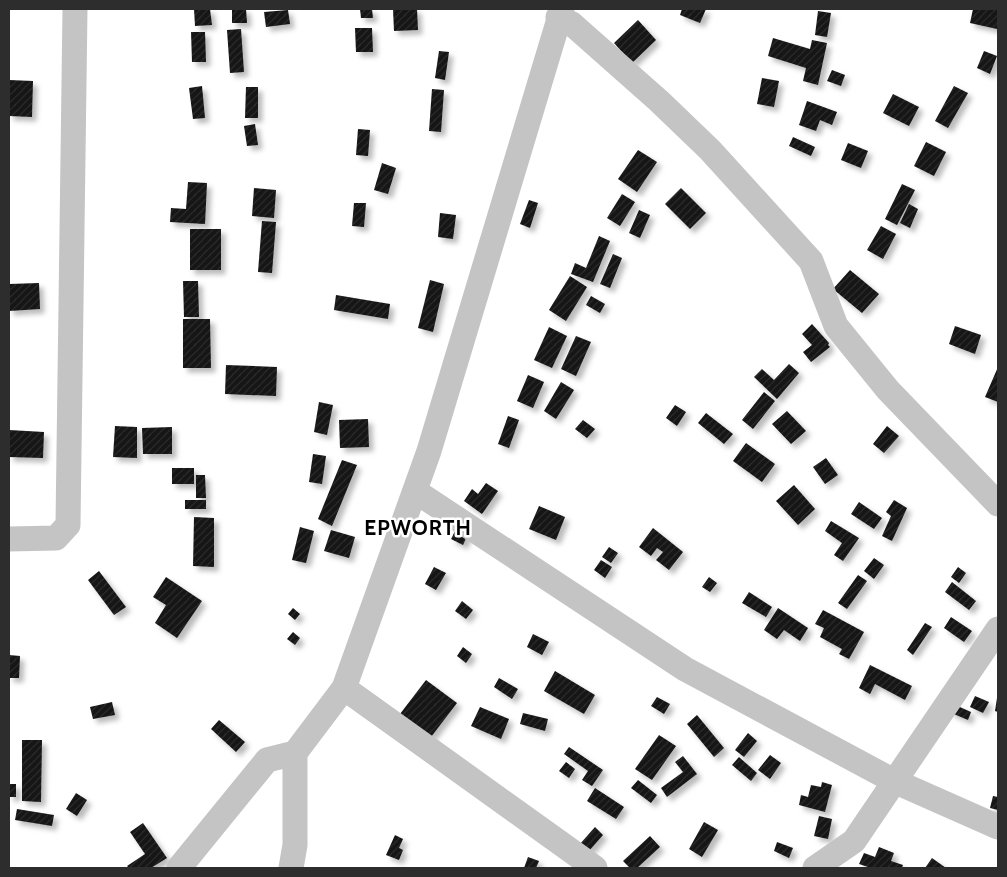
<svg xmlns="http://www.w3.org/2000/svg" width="1007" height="877" font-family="Cabin,sans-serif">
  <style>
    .building { fill: url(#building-hatch); filter: url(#shadow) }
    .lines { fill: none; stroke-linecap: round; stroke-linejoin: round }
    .minor { stroke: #c4c4c4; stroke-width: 25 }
    .labels { text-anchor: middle; stroke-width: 5; stroke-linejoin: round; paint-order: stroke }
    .district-label { font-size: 21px; font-weight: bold; letter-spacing: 1px; fill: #000; stroke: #fff }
  </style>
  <defs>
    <pattern id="building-hatch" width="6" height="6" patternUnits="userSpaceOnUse" patternTransform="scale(1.25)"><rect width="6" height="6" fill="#141414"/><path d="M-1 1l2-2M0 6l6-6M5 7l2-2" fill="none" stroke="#2e2e2e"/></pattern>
    <filter id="shadow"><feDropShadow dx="4.5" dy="4.5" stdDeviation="2.5" flood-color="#0004"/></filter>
  </defs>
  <rect width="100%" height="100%" fill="#fff"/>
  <path class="building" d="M194,9h16l2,16 -17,1z
    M232,9h14l1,14h-15z
    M360,9h12l1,9h-12z
    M393,9h24l1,21 -24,1z
    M682,9h24l-6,14 -20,-8z
    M973,9h25l-1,20 -27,-6z
    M288,10l2,14 -24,3 -2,-15z
    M818,11l13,2 -4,24 -12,-2z
    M638,20l18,20 -24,23 -18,-20z
    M355,28h17l1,24h-17z
    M241,29l3,43 -14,1 -3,-43z
    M191,32h14l1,30h-14z
    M773,38l37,11 2,-9 15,3 -9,42 -15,-4 3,-13 -38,-12z
    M439,51l10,1 -4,28 -10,-2z
    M984,51l13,5 -7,18 -13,-6z
    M832,70l13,5 -4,11 -14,-5z
    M762,78l17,3 -5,26 -17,-3z
    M9,80l24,1 -1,36 -23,-1z
    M202,86l3,32 -12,1 -4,-31z
    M954,86l14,7 -20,35 -13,-7z
    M246,87h12v31h-13z
    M432,89l12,1 -3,42 -12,-1z
    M893,94l26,13 -10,19 -26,-13z
    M807,101l30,11 -5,13 -12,-5 -4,11 -17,-6z
    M255,124l3,21 -11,1 -3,-20z
    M358,129l12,1 -2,26 -12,-1z
    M793,137l22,10 -4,9 -22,-10z
    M926,142l20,10 -12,24 -20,-10z
    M848,143l20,8 -7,17 -20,-8z
    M638,150l19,12 -20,30 -19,-13z
    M382,163l14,5 -8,26 -14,-4z
    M188,182l19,1 -2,41 -35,-2 1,-14 15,1z
    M902,184l13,6 -18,35 -12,-6z
    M254,188l22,2 -2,28 -22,-2z
    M681,188l25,25 -16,16 -25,-25z
    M622,194l13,8 -15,24 -13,-8z
    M529,200l9,3 -8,25 -10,-4z
    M354,203h12l-2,24 -12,-1z
    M909,204l9,5 -8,19 -10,-5z
    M639,210l11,5 -10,23 -11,-5z
    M440,213l16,2 -3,24 -15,-2z
    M262,221l14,1 -4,51 -14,-1z
    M881,226l15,8 -13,25 -16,-9z
    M190,229h31v41h-31z
    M599,236l11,5 -17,41 -22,-8 4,-11 11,5z
    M613,254l9,4 -12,30 -10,-4z
    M850,270l29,24 -17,19 -29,-24z
    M570,276l17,11 -21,34 -17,-11z
    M430,280l14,4 -11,48 -15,-4z
    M183,281h15l1,36h-15z
    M39,283l1,26 -31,2v-27z
    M336,295l54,9 -2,15 -54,-9z
    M591,296l14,8 -5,9 -14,-8z
    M183,319h27l1,49h-28z
    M812,324l17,19 -1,2 2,2 -19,15 -8,-10 9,-7 -10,-11z
    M955,326l26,9 -6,19 -26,-10z
    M549,327l18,9 -15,32 -18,-8z
    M576,336l15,6 -15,34 -15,-7z
    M789,364l10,9 -22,26 -23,-22 8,-8 12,11z
    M226,365l51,2 -1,29 -51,-2z
    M998,367v35l-13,-5z
    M528,375l16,7 -11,26 -16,-7z
    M561,382l13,8 -18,29 -12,-8z
    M764,392l11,9 -22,28 -11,-9z
    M319,402l14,3 -6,30 -13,-3z
    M675,405l11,7 -9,14 -11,-8z
    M787,411l19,20 -15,13 -19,-20z
    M706,413l27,21 -9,10 -26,-21z
    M508,416l11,4 -10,28 -11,-4z
    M368,419l1,28 -29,1 -1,-28z
    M583,420l12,9 -8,9 -12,-9z
    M115,426l22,1v31l-24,-1z
    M887,426l12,10 -15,17 -11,-9z
    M172,427v27h-29l-1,-26z
    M9,430l35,2 -1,26 -34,-1z
    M746,443l29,21 -13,18 -29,-21z
    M313,454l13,2 -4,28 -13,-2z
    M826,458l12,17 -13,9 -12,-17z
    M342,460l15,5 -25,61 -14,-7z
    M172,468h22v16h-22z
    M196,475h9l1,23h-10z
    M486,483l12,8 -16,23 -18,-13 8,-12 6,5z
    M794,485l21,24 -17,16 -22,-24z
    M185,500h21v9h-21z
    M894,500l13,8 -15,33 -10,-5 9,-20 -5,-4z
    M859,502l23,16 -8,11 -23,-15z
    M539,506l26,11 -9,23 -27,-11z
    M194,517l20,1v49l-21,-1z
    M831,521l28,17 -16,23 -9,-6 8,-12 -17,-12z
    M300,527l14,4 -8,32 -14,-3z
    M653,528l30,24 -14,18 -13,-10 7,-8 -6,-4 -6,8 -12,-9z
    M456,529l12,5 -5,11 -12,-6z
    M331,530l24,7 -6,21 -25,-7z
    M609,547l9,6 -7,10 -9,-6z
    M874,558l10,7 -10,14 -10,-8z
    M601,560l11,7 -7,11 -11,-8z
    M434,567l12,6 -10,17 -11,-6z
    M958,567l8,6 -7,10 -8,-6z
    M99,571l27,36 -12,8 -26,-35z
    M858,575l9,6 -20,28 -9,-6z
    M166,577l36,24 -25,37 -22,-15 11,-18 -13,-8z
    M709,577l8,6 -7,9 -8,-5z
    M952,582l24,19 -7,9 -24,-18z
    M749,592l23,15 -6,10 -24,-14z
    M462,601l11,9 -7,9 -11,-8z
    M293,608l7,6 -5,6 -7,-6z
    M778,608l30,20 -8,13 -16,-11 -7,9 -13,-9z
    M823,610l41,22 -15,27 -10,-5 3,-5 -22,-12 4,-9 -9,-4z
    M951,617l21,14 -8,11 -20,-14z
    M925,623l7,4 -19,28 -6,-5z
    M293,632l7,6 -5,7 -8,-6z
    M533,634l16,8 -7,13 -15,-8z
    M463,647l9,7 -6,9 -9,-7z
    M9,655l11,1 -1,22h-10z
    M870,665l42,21 -7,14 -30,-16 -5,10 -11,-6z
    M555,671l40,24 -11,19 -40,-23z
    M499,678l19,11 -6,10 -18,-12z
    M426,680l31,23 -26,34 -31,-23z
    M975,696l14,6 -6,11 -13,-6z
    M657,697l13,7 -6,10 -13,-8z
    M997,698h1v14l-3,-1z
    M112,702l3,13 -22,4 -3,-12z
    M953,704l18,8 -3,8 -19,-8z
    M480,707l29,12 -8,20 -30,-13z
    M523,713l25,6 -3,12 -25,-7z
    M697,715l27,33 -10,9 -27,-33z
    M219,720l26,22 -9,10 -25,-23z
    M748,733l9,8 -13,16 -9,-7z
    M659,735l17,11 -24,34 -17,-11z
    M22,740h20l-1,62 -19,-1z
    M569,747l34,23 -11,16 -10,-6 6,-9 -24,-17z
    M770,755l11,8 -11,16 -12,-9z
    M683,756l14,18 -30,23 -6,-9 22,-16 -8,-10z
    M739,757l18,16 -6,8 -19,-16z
    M566,762l9,7 -6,9 -10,-7z
    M638,780l19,15 -6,8 -20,-15z
    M822,782l10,3 -7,27 -26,-7 2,-10 7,2 3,-12 10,2z
    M9,784h7v13h-7z
    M595,788l29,19 -8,12 -29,-18z
    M76,793l11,7 -10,16 -11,-7z
    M993,796l5,1v13l-8,-2z
    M17,809l37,6 -2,11 -37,-6z
    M819,816l13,3 -4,20 -14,-3z
    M704,822l14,8 -16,27 -13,-8z
    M143,823l24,35 -16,10h-22l-2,-2 18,-12 -15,-22z
    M595,827l8,8 -14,16 -9,-7z
    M395,835l8,4 -4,9 4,2 -4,10 -13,-5z
    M650,836l10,11 -23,21h-7l-7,-7z
    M777,842l16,6 -4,10 -15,-7z
    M879,847l15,6 -3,8 12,4 -1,3h-31l-12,-4 5,-11 11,4z
    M528,857l11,4 -3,7h-12z
    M932,858l14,10h-21z"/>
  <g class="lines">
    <path class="minor" d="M558,17l14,7 87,77 51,49 101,111 25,65 52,64 110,114
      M415,491l270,178 209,112 104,46
      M9,539l47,-1 12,-13 7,-516
      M344,688l251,180
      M179,868l88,-108 28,-7
      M291,868l4,-23v-92l49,-65 85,-237 133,-442
      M815,868l39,-27 144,-212"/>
  </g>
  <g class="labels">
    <g class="district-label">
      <text x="418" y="535">EPWORTH</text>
    </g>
  </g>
  <rect width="1007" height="877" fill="none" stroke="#2d2d2d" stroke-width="20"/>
</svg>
